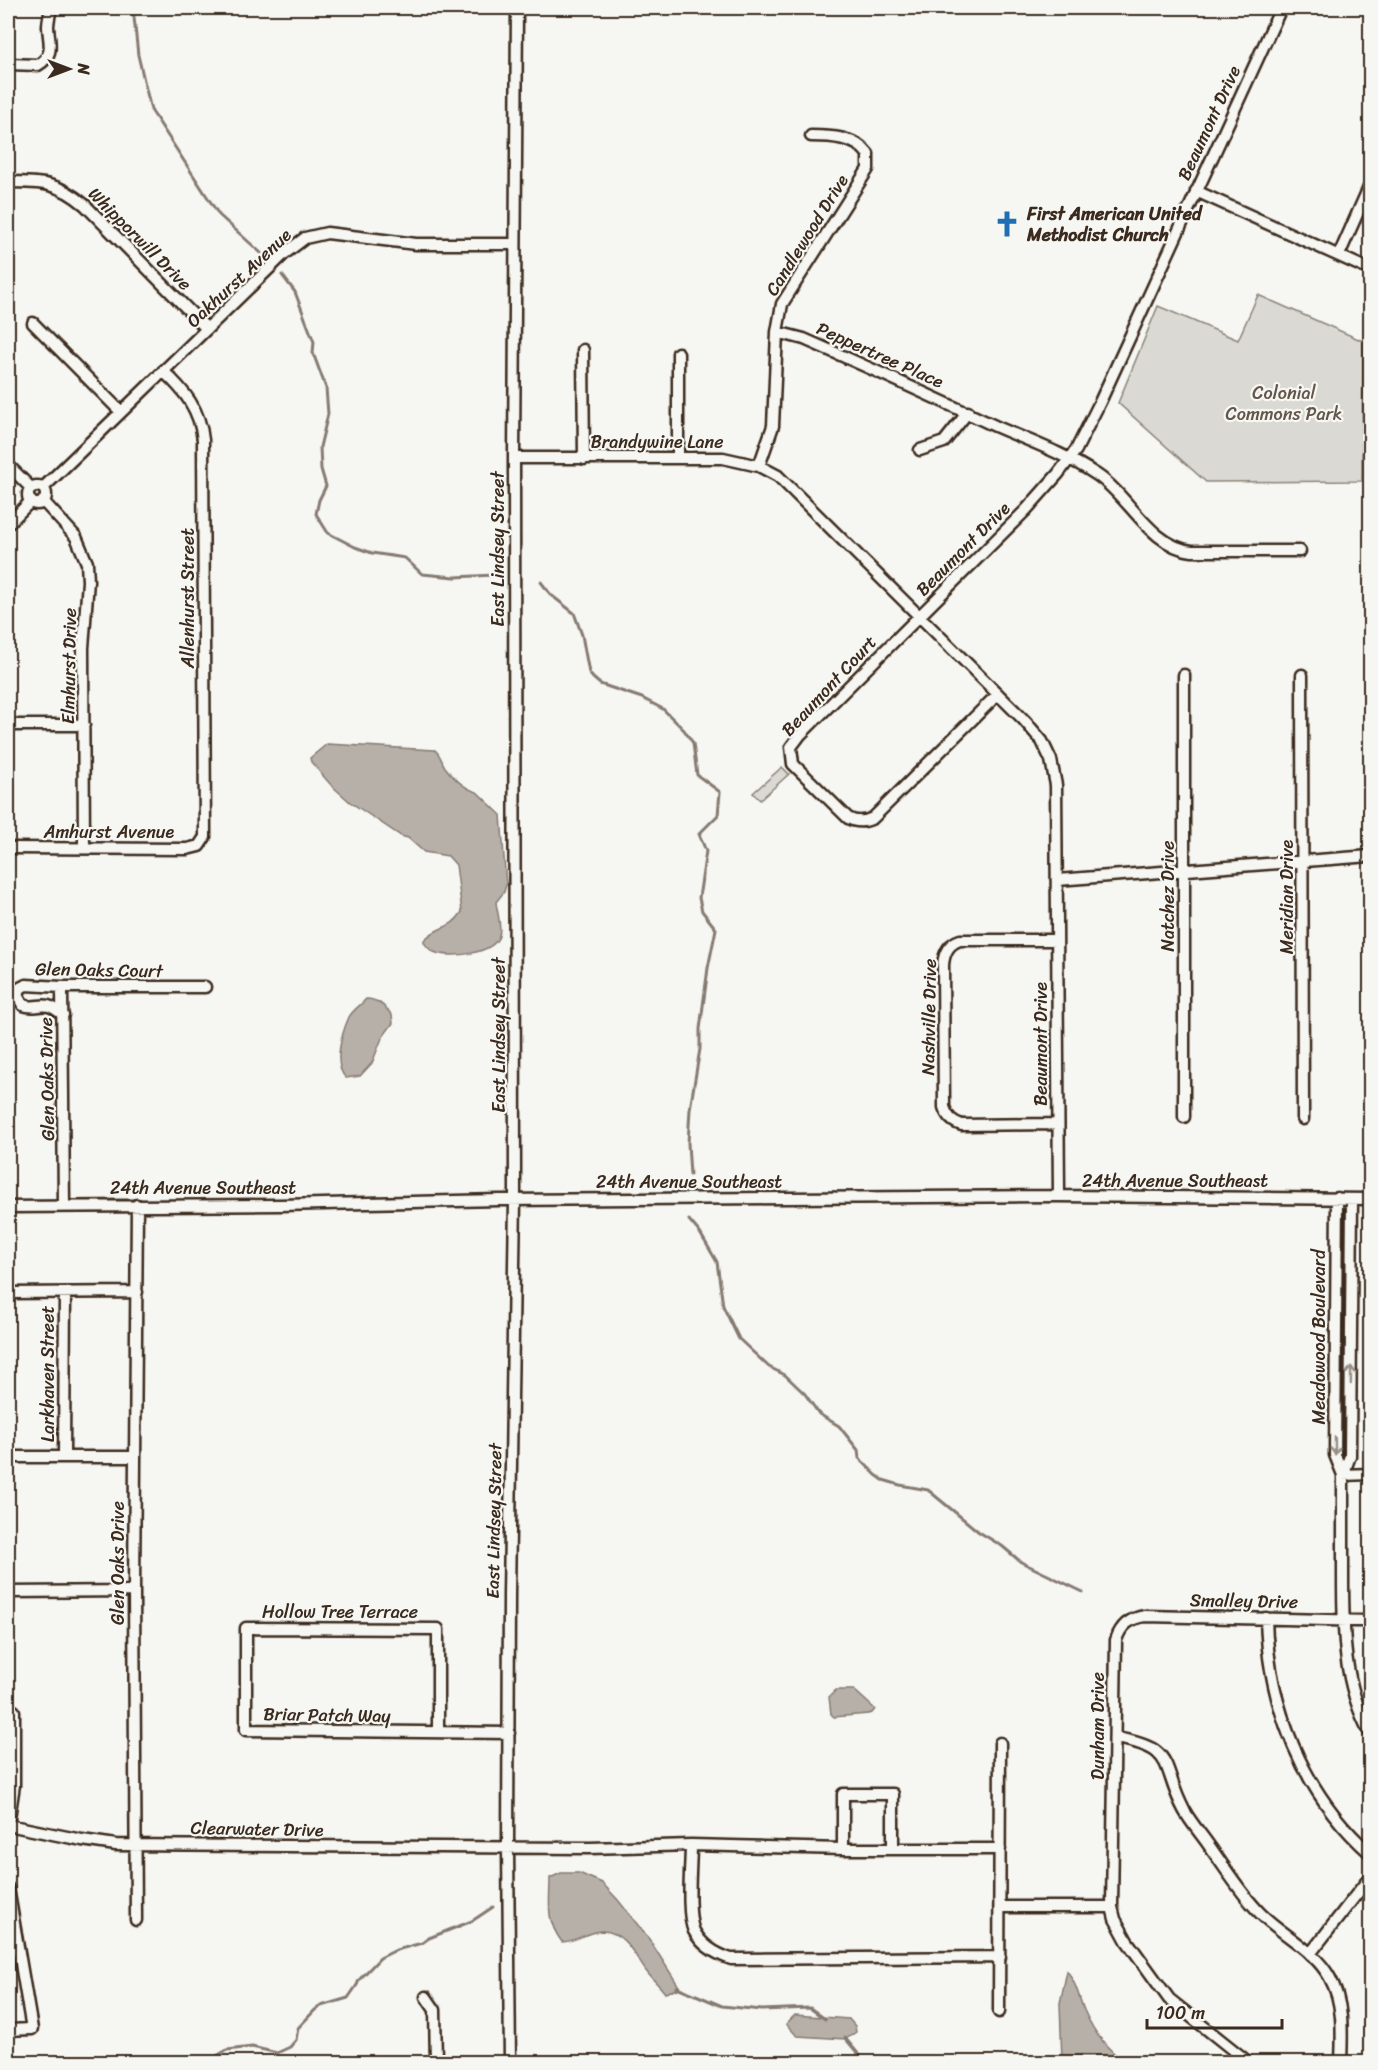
<svg xmlns="http://www.w3.org/2000/svg" width="1378" height="2070" font-family="Sriracha,sans-serif">
  <style>
    .green { fill: #dad9d3; stroke: #8a8278; stroke-width: 1.5 }
    .water { fill: #b6b0a9; stroke: #857a71; stroke-width: 1.5 }
    .lines { fill: none; stroke-linecap: round; stroke-linejoin: round }
    .stream { stroke: #857a71; stroke-width: 3 }
    .minor-casing { stroke: #3b2a1e; stroke-width: 15 }
    .minor { stroke: #f6f6f2; stroke-width: 10 }
    .oneway { stroke: #989088 }
    .labels { text-anchor: middle; stroke-width: 4.5; stroke-linejoin: round; paint-order: stroke }
    .street-label { font-size: 18px; fill: #3b2a1e; stroke: #f6f6f2 }
    .poi-label { font-size: 18px; font-weight: bold; fill: #3b2a1e; stroke: #f6f6f2; text-anchor: start }
    .park-label { font-size: 18px; fill: #63564b; stroke: #f6f6f2 }
  </style>
  <rect width="100%" height="100%" fill="#f6f6f2"/>
  <filter id="ink" filterUnits="userSpaceOnUse"><feTurbulence type="fractalNoise" baseFrequency=".0167" numOctaves="2"/><feDisplacementMap in="SourceGraphic" scale="12" xChannelSelector="R" yChannelSelector="G"/><feConvolveMatrix kernelMatrix="1 2 1 2 8 2 1 2 1" color-interpolation-filters="sRGB"/></filter>
  <g filter="url(#ink)">
    <path class="green" d="M1258,295l105,46 -1,140 -156,1 -88,-79 40,-97 80,34z
      M782,767l7,7 -29,26 -7,-7z"/>
    <path class="water" d="M327,744l108,6c6,5 6,11 10,17 7,10 20,22 32,25l24,23 5,70 -2,7 -8,10c1,10 6,24 3,34 -6,18 -49,23 -65,16 -4,-2 -8,-6 -10,-10v-2c14,-15 27,-10 38,-28l-6,-47 -8,-9 -24,-4 -16,-14 -7,-2 -51,-34 -19,-17 -20,-23 -1,-4z
      M366,999c12,0 18,7 26,16l1,8 -11,15 -10,25 -12,13 -14,2c-14,-13 -4,-45 3,-61 4,-7 12,-12 17,-18z
      M836,1690h18l21,19 -3,4 -4,1 -34,3 -3,-3 -2,-17z
      M561,1873h18l23,10 16,17 31,39 31,49 -15,5c-6,-8 -13,-14 -19,-22 -11,-15 -21,-39 -43,-40 -15,0 -27,11 -41,11 -17,-23 -12,-37 -12,-64z
      M1067,1971c10,12 11,25 17,39 9,21 22,39 41,52h-63l-2,-59z
      M795,2015l54,4 6,7 1,6 -10,7 -49,-3 -11,-12z"/>
    <g class="lines">
      <path class="stream" d="M133,8l5,47 13,55 68,105 42,38
        M282,275l13,17 19,50 -1,11 13,35 2,26 -8,33 1,22 5,17 -7,14 -3,14 12,19 27,14 17,6 33,5 17,16 33,3 39,-2
        M541,582l10,13 23,18 8,22 7,38 4,5 7,6 42,14 21,11 21,21 9,13 4,32 23,17 -2,23 -19,19 7,17 -7,47 3,13 14,18 -8,39 -8,61v20l-10,60 -2,34 2,32
        M689,1220l11,13 17,29 6,44 16,33 30,28 16,8 20,19 14,20 20,12 19,24 1,8 17,17 7,5 17,5 28,5 51,42 23,14 19,16 62,30
        M677,1987l45,19 40,4 48,-2 15,11
        M845,2038l20,24
        M206,2062l21,-12 25,-3 25,6 13,-6 6,-7 2,-12 17,-18 6,-4 27,-8 9,-13 2,-5 21,-22 16,-8 26,-7 7,-5 43,-17 21,-14"/>
      <g class="minor-casing">
        <path id="minor" d="M8,64l30,1c17,-10 11,-22 10,-38 0,-7 2,-13 3,-19
          M8,182c33,0 50,0 77,23l122,124
          M1196,191l174,79
          M1339,255l31,-70
          M33,323l88,89
          M777,332l27,7c64,28 127,57 191,87 34,15 71,28 102,49 32,21 54,72 95,76h108
          M583,350l1,109
          M678,353v105
          M920,450l24,-8 24,-30
          M514,458h209l36,8 19,10 246,244 18,21 9,19 5,25 3,411
          M8,465l23,23
          M759,466l14,-40 4,-94 5,-28 86,-135v-15c-12,-17 -38,-18 -57,-18
          M28 495a9 9 0 1 1 18 0a9 9 0 1 1-18 0Z
          M43,488l241,-234 21,-16 22,-5 89,11h99
          M43,501l33,36 11,26 1,18 -5,67 1,200
          M8,524l23,-23
          M1184,675v442
          M1302,675l1,444
          M998,694l-125,124c-8,4 -16,5 -25,0l-55,-54 -2,-17 9,-12 226,-225 32,-36 18,-24 24,-48 181,-394
          M8,725h76
          M8,848l179,1 12,-3 6,-9 -2,-397c-3,-30 -18,-49 -40,-69
          M1057,880l313,-24
          M1057,940h-97c-12,4 -16,13 -17,25l1,142c3,10 8,15 18,18l96,-1
          M62,987l2,219
          M63,1015c-20,-18 -23,-4 -40,-10l-5,-8 2,-9 6,-3 36,2h143
          M1337,1198l-2,257 8,20
          M1352,1199l-2,257 -7,19c0,33 0,67 0,101 0,55 0,108 27,157
          M8,1207l272,-2 219,-5 560,-4 311,3
          M8,1293l129,-1
          M64,1456l1,-163
          M8,1457h127
          M1343,1475l27,-1
          M8,1592l126,-1
          M1266,1618c2,88 37,176 104,235
          M438,1732v-103l-192,-1v102l263,3
          M1115,1738c63,10 45,27 69,72 7,13 18,25 26,37 16,22 31,47 50,66 22,22 55,37 70,65 14,25 12,56 11,84
          M8,1825l74,15 34,5 474,3 101,-3 152,4h157
          M8,1825l6,-40v-74
          M691,1845c0,21 -5,69 3,86 8,15 22,23 37,28l269,-2
          M843,1849v-55h50v55
          M8,1888l24,141 -24,1
          M1000,1907h112
          M136,1920l-2,-329 3,-386
          M1310,1954l60,-77
          M426,1997l9,13 1,52
          M999,2012l1,-269
          M510,2062l-2,-214 1,-253 6,-395 -1,-742 3,-450
          M1248,2062l-79,-63 -42,-58 -12,-22 -3,-12 4,-267c5,-15 14,-22 29,-24l225,5"/>
      </g>
      <use href="#minor" class="minor"/>
    </g>
    <defs><path id="oneway-shaft" d="M-6 0H5M1.5-3L5.5 0L1.5 3" fill="none" stroke-width="1.6" stroke-linecap="round" stroke-linejoin="round" transform="scale(1.5)"/></defs>
    <g class="oneway">
      <use href="#oneway-shaft" transform="translate(1351 1375) rotate(-89)"/>
      <use href="#oneway-shaft" transform="translate(1335 1446) rotate(89)"/>
    </g>
  </g>
  <defs>
    <g id="church-bare" transform="scale(2.07)"><path d="M-1.2-6h2.4v3.5h3.3v2.4h-3.3V6h-2.4V-.1h-3.3v-2.4h3.3Z" fill="#1f6fb2" stroke="#f6f6f2" stroke-width="2.5" paint-order="stroke"/></g>
  </defs>
  <g fill-rule="evenodd">
    <use href="#church-bare" x="1007" y="224"/>
  </g>
  <g class="labels">
    <g class="street-label">
      <text transform="translate(1209 123) rotate(-65)" y="6">Beaumont Drive</text>
      <text transform="translate(807 235) rotate(-58)" y="6">Candlewood Drive</text>
      <text transform="translate(140 239) rotate(45)" y="6">Whipporwill Drive</text>
      <text transform="translate(239 278) rotate(-43)" y="6">Oakhurst Avenue</text>
      <text transform="translate(880 355) rotate(24)" y="6">Peppertree Place</text>
      <text x="657" y="448">Brandywine Lane</text>
      <text transform="translate(498 549) rotate(-90)" y="6">East Lindsey Street</text>
      <text transform="translate(963 549) rotate(-45)" y="6">Beaumont Drive</text>
      <text transform="translate(188 598) rotate(-90)" y="6">Allenhurst Street</text>
      <text transform="translate(69 666) rotate(-89)" y="6">Elmhurst Drive</text>
      <text transform="translate(829 686) rotate(-47)" y="6">Beaumont Court</text>
      <text x="109" y="838">Amhurst Avenue</text>
      <text transform="translate(1168 896) rotate(-90)" y="6">Natchez Drive</text>
      <text transform="translate(1287 897) rotate(-90)" y="6">Meridian Drive</text>
      <text transform="translate(99 970) rotate(1)" y="6">Glen Oaks Court</text>
      <text transform="translate(929 1017) rotate(-89)" y="6">Nashville Drive</text>
      <text transform="translate(499 1035) rotate(-90)" y="6">East Lindsey Street</text>
      <text transform="translate(1041 1044) rotate(-90)" y="6">Beaumont Drive</text>
      <text transform="translate(47 1079) rotate(-91)" y="6">Glen Oaks Drive</text>
      <text x="1175" y="1187">24th Avenue Southeast</text>
      <text x="689" y="1188">24th Avenue Southeast</text>
      <text x="203" y="1194">24th Avenue Southeast</text>
      <text transform="translate(1319 1337) rotate(-90)" y="6">Meadowood Boulevard</text>
      <text transform="translate(48 1374) rotate(-90)" y="6">Larkhaven Street</text>
      <text transform="translate(494 1521) rotate(-89)" y="6">East Lindsey Street</text>
      <text transform="translate(118 1563) rotate(-90)" y="6">Glen Oaks Drive</text>
      <text transform="translate(1244 1601) rotate(1)" y="6">Smalley Drive</text>
      <text x="340" y="1618">Hollow Tree Terrace</text>
      <text transform="translate(327 1715) rotate(1)" y="6">Briar Patch Way</text>
      <text transform="translate(1098 1726) rotate(-90)" y="6">Dunham Drive</text>
      <text transform="translate(257 1829) rotate(1)" y="6">Clearwater Drive</text>
    </g>
    <g class="poi-label">
      <text x="1027" y="220">First American United<tspan x="1027" dy="21">Methodist Church</tspan></text>
    </g>
    <g class="park-label">
      <text x="1284" y="399">Colonial<tspan x="1284" dy="21">Commons Park</tspan></text>
    </g>
  </g>
  <rect width="1378" height="2070" fill="none" stroke="#f6f6f2" stroke-width="30"/>
  <rect x="15" y="15" width="1348" height="2040" fill="none" stroke="#3b2a1e" stroke-width="2" filter="url(#ink)"/>
  <g transform="translate(69 69) rotate(90)" stroke="#f6f6f2" stroke-width="4.5" paint-order="stroke">
  <path d="M0-4.5L10 22L0 15L-10 22Z" fill="#3b2a1e"/>
  <text y="-9" font-size="16" font-weight="bold" text-anchor="middle" fill="#3b2a1e">N</text>
  </g>
  <path d="M1147 2019v9h135v-9" fill="none" stroke="#3b2a1e" stroke-width="3"/>
  <text x="1156" y="2019" font-size="18" fill="#3b2a1e" stroke="#f6f6f2" stroke-width="4.5" paint-order="stroke">100 m</text>
</svg>
